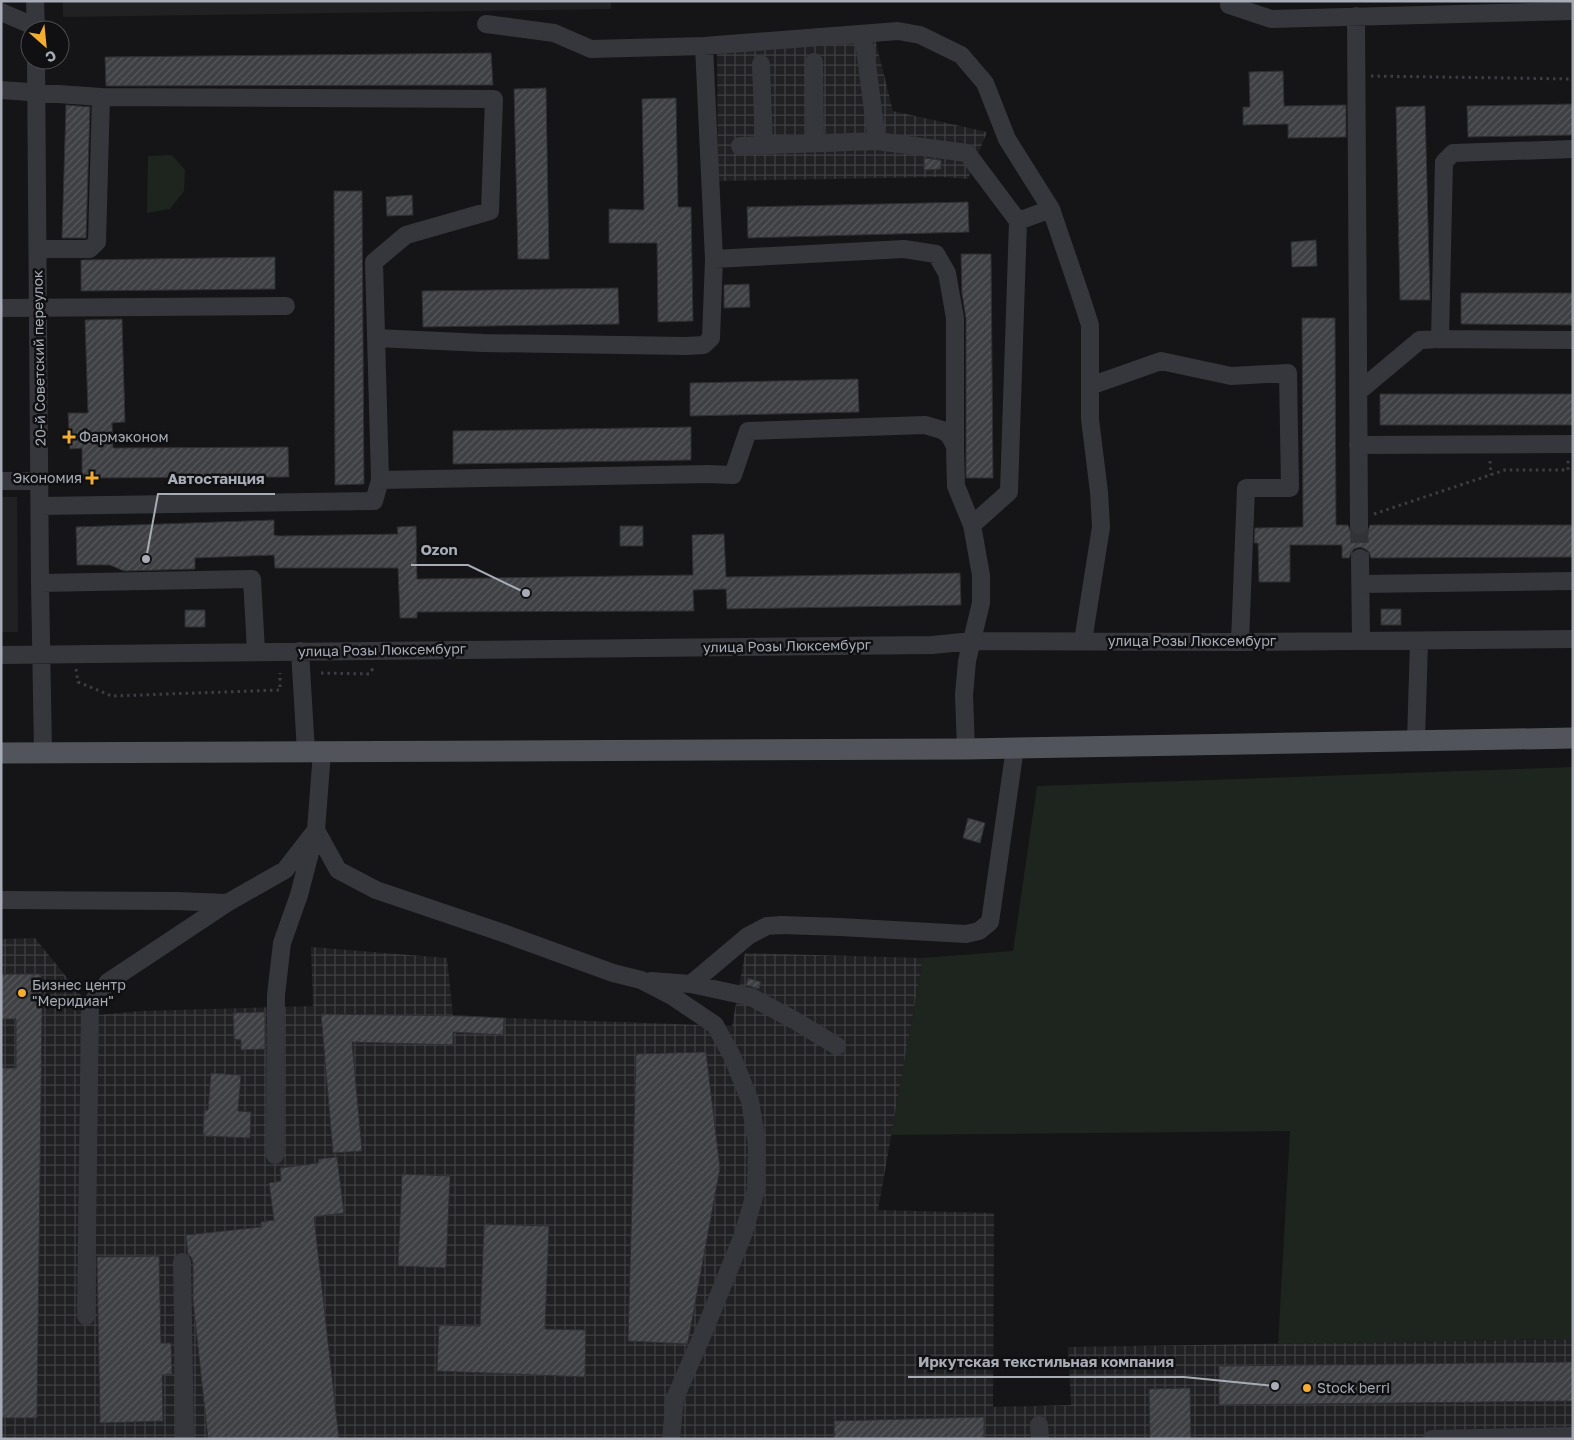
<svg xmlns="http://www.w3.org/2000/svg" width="1574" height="1440" font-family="'Golos Text',sans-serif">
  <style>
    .built { fill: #212124 }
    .industrial { fill: url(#industrial-grid) }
    .green { fill: #1d251e }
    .building { fill: url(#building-hatch); stroke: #2f2f33 }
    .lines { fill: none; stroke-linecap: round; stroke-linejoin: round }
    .minor-tunnel { stroke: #323337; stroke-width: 18; stroke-dasharray: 18 9; stroke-linecap: butt }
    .path { stroke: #3c3e43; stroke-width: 3; stroke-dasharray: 2.5 4; stroke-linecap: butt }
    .minor { stroke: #36373c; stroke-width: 18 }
    .major { stroke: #52545b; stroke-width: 21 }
    .poi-dot { fill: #f3ad31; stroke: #101012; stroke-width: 2 }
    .labels { text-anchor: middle; stroke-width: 5; stroke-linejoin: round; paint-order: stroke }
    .street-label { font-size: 14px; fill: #a7acb7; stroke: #101012 }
    .poi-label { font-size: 14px; fill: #a7acb7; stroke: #101012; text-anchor: start }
    .leader { fill: none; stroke: #a7acb7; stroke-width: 2 }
    .callout-dot { fill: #a7acb7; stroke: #101012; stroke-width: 2 }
    .callout-label { font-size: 15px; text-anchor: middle; font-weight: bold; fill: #a7acb7; stroke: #101012; stroke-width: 5; stroke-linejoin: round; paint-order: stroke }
  </style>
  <defs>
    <pattern id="industrial-grid" width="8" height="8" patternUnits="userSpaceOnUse" patternTransform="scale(1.25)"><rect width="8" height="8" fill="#212124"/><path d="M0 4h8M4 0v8" fill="none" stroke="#3e3f42"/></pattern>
    <pattern id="building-hatch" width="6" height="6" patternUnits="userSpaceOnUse" patternTransform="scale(1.25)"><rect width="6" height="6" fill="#3f4044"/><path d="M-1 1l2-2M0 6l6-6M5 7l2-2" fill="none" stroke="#58595d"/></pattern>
  </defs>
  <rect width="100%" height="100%" fill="#151517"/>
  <path class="built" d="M63,1h548v8l-548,8z
    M1,497h16l1,135h-17z"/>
  <path class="industrial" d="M875,39l18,72 94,21 -19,47 -26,-2 -224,4 -1,-131z
    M35,938l62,77 44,-4 172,-5 -2,-59 136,11 6,58 279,10 13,-73 178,5 -45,252 116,3 -1,194 78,-2 -3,-58 505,-8v100h-1572v-500z"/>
  <path class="green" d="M172,155l13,15 -1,21 -14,18 -23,4 1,-57z
    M1573,767v572l-295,5 12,-213 -399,4 32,-177 90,-7 24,-165z"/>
  <path class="building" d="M491,53l2,32 -387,1 -1,-29z
    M1283,71l1,35 62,-1v32l-58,1v-14l-45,1v-18h7l-1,-35z
    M546,88l3,171h-31l-4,-170z
    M676,98l2,109h13l2,114 -35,1 -1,-79h-48v-34l35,1 -2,-111z
    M1573,104v31l-105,2 -1,-31z
    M66,105l24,2 -4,131h-24z
    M1425,106l5,194h-30l-4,-193z
    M924,158l17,2v9l-17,1z
    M334,191h28l2,293 -29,1z
    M412,195l1,20 -26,1 -1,-19z
    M968,202l1,30 -221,6 -1,-31z
    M1316,240l1,26 -25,1 -1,-25z
    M961,254h30l2,224h-27v-160l-4,-24z
    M275,257v32l-194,2v-31z
    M749,284l1,23 -26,1v-23z
    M618,288l1,36 -196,3 -1,-36z
    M1461,293h112v32l-112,-1z
    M1302,318h33l1,207h12l2,5 3,4 7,2 5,-2 3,-3 2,-6h203v32l-202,1 -2,-6 -4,-3 -5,-2 -6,2 -3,4 -2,5h-7v-13h-52v37h-31l-1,-39h-4l1,-15 48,-1z
    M122,319l3,103 -13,1 1,25 175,-1 1,30 -207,1v-30l-12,1 -2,-36h20l-3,-93z
    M858,379l1,33 -169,4v-33z
    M1380,394h193v31h-193z
    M691,427v33l-238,4v-33z
    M274,520v15l5,1 119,-2 -1,-7 19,-1 1,53 276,-4 -1,-40 32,-1 2,43 234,-4 1,32 -234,4 -1,-20 -33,1 1,21 -277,1v6h-17l-2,-50h-123l-1,-13 -79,3v11l-71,2 -14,-6h-33l-1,-38z
    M620,526h23v20h-23z
    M1381,609h20v16h-20z
    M185,610h20v17h-20z
    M968,818l17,5 -5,20 -17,-5z
    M1,974h40l1,38 -5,406h-36v-350h15v-49h-15z
    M748,978l13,4 -2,7 -13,-4z
    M265,1012v37l-24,1v-10l-7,-1 -1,-26z
    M321,1014l143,2 40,2 -1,17 -50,-3v13l-101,-3 10,109 -29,2z
    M706,1052l14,116 -32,174 -1,2 -59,-3 8,-287z
    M211,1073l30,2 -3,36 13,1 -1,26 -47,-2 1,-26h4z
    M337,1157l7,56 -30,4 25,222h-131l-15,-138v-39l-2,-5 -3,-3 -2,-19 75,-8v-5l13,-2 -5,-37 12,-2 -1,-13 38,-5 1,-4z
    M402,1174l48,2 -4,92 -48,-2z
    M484,1224l65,2 -4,103 41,1 -1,47 -148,-6 2,-46 41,1z
    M159,1256l2,87h10l1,31 -10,1 1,46 -63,2 -3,-166z
    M1573,1362v39l-354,4v-39z
    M1190,1388l1,51h-41l-1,-50z
    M984,1417v22h-150v-18z"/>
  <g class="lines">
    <path class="minor-tunnel" d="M1359,525l1,33"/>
    <path class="path" d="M1371,76l202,3
      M1490,461l1,14
      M1374,514l131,-44h63v-10
      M76,669l2,13 34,14 168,-6v-17
      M321,673l48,1 5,-7"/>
    <path class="minor" d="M35,1l1,29
      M1229,5l42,14 302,-8
      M1,12l35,15
      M1356,16l3,509
      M486,24l68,9 37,16 113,-3 194,-15 22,4 41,20 24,28 22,56 44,70 29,85 10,31v94l9,73 2,35 -18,114
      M862,35l3,14 12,92
      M36,60l4,523 3,169
      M814,62l1,81
      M761,64l3,81
      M1,90l100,7
      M740,146l137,-5 90,12 51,68
      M38,249h52l7,-7 4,-145 393,2 -4,112 -84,24 -32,27 6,218 -6,21 -334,5
      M714,259l190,-10 32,5 11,19 8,45v128
      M1,308l285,-2
      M376,338l107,5 203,3 18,-1 7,-7 3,-79 -10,-213
      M1440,339l4,-177 9,-9 120,-4
      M1090,386l71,-25 70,15 57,-3 2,115h-44l-6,154
      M1358,392l62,-52 20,-1 133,1
      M1358,445l215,-1
      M380,480l328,-6 25,1 15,-44 177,-6 17,5 7,5 6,11 1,40 16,39 9,50v28l-14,58 -3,34 2,54
      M1,481h39
      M972,525l37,-33 9,-271 33,-12
      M1360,558l1,83
      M40,583l212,-4 4,72
      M1361,584l212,-3
      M300,651l6,101
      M1,655l931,-10 41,-4 267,1 333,-3
      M1416,741l3,-100
      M1,900l176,1 50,2 58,-33 31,-40 6,-78
      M651,981l40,3 60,13 43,23 43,26
      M691,984l57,-48 19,-10 15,-1 58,2 126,7 13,-3 11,-9 25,-174
      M275,1155l1,-160 6,-52 17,-48 17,-65 22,40 38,20 127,43 110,40 28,7 31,16 43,29 17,31 18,45 7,43 -1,46 -13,45 -38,94 -30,69 -4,41
      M182,1262l3,177
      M86,1316l4,-311 18,-23 119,-79
      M1039,1425l1,14
      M1432,1439l141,-3"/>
    <path class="major" d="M1,753l965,-4 607,-11"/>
  </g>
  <g class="poi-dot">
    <path d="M66.5 429.5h5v5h5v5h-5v5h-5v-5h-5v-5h5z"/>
    <path d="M89.5 470.5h5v5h5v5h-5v5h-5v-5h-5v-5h5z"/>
    <circle cx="22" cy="993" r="5"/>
    <circle cx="1307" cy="1388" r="5"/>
  </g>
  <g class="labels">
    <g class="street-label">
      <text transform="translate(39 358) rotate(-91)" y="5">20-й Советский переулок</text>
      <text x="1192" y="646">улица Розы Люксембург</text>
      <text transform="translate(787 646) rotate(-1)" y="5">улица Розы Люксембург</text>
      <text transform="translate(382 650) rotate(-1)" y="5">улица Розы Люксембург</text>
    </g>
    <g class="poi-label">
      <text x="79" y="442">Фармэконом</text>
      <text x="82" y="483" text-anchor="end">Экономия</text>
      <text x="32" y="990">Бизнес центр<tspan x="32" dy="16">"Меридиан"</tspan></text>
      <text x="1317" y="1393">Stock berri</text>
    </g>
  </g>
  <path class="leader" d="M146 559L158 494H275M526 593L468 565H411M1275 1386L1184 1377H908"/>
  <g class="callout-dot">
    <circle cx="146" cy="559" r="5"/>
    <circle cx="526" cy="593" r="5"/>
    <circle cx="1275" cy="1386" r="5"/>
  </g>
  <g class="callout-label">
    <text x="216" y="484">Автостанция</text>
    <text x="439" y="555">Ozon</text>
    <text x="1046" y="1367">Иркутская текстильная компания</text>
  </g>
  <rect width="1574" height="1440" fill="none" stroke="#a7acb7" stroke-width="5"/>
  <g transform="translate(45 45) rotate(153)"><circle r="24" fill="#101012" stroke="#4c4e54"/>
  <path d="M0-4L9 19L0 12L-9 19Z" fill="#f3ad31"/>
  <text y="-8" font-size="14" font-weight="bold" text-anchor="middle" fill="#a7acb7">С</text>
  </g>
</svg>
